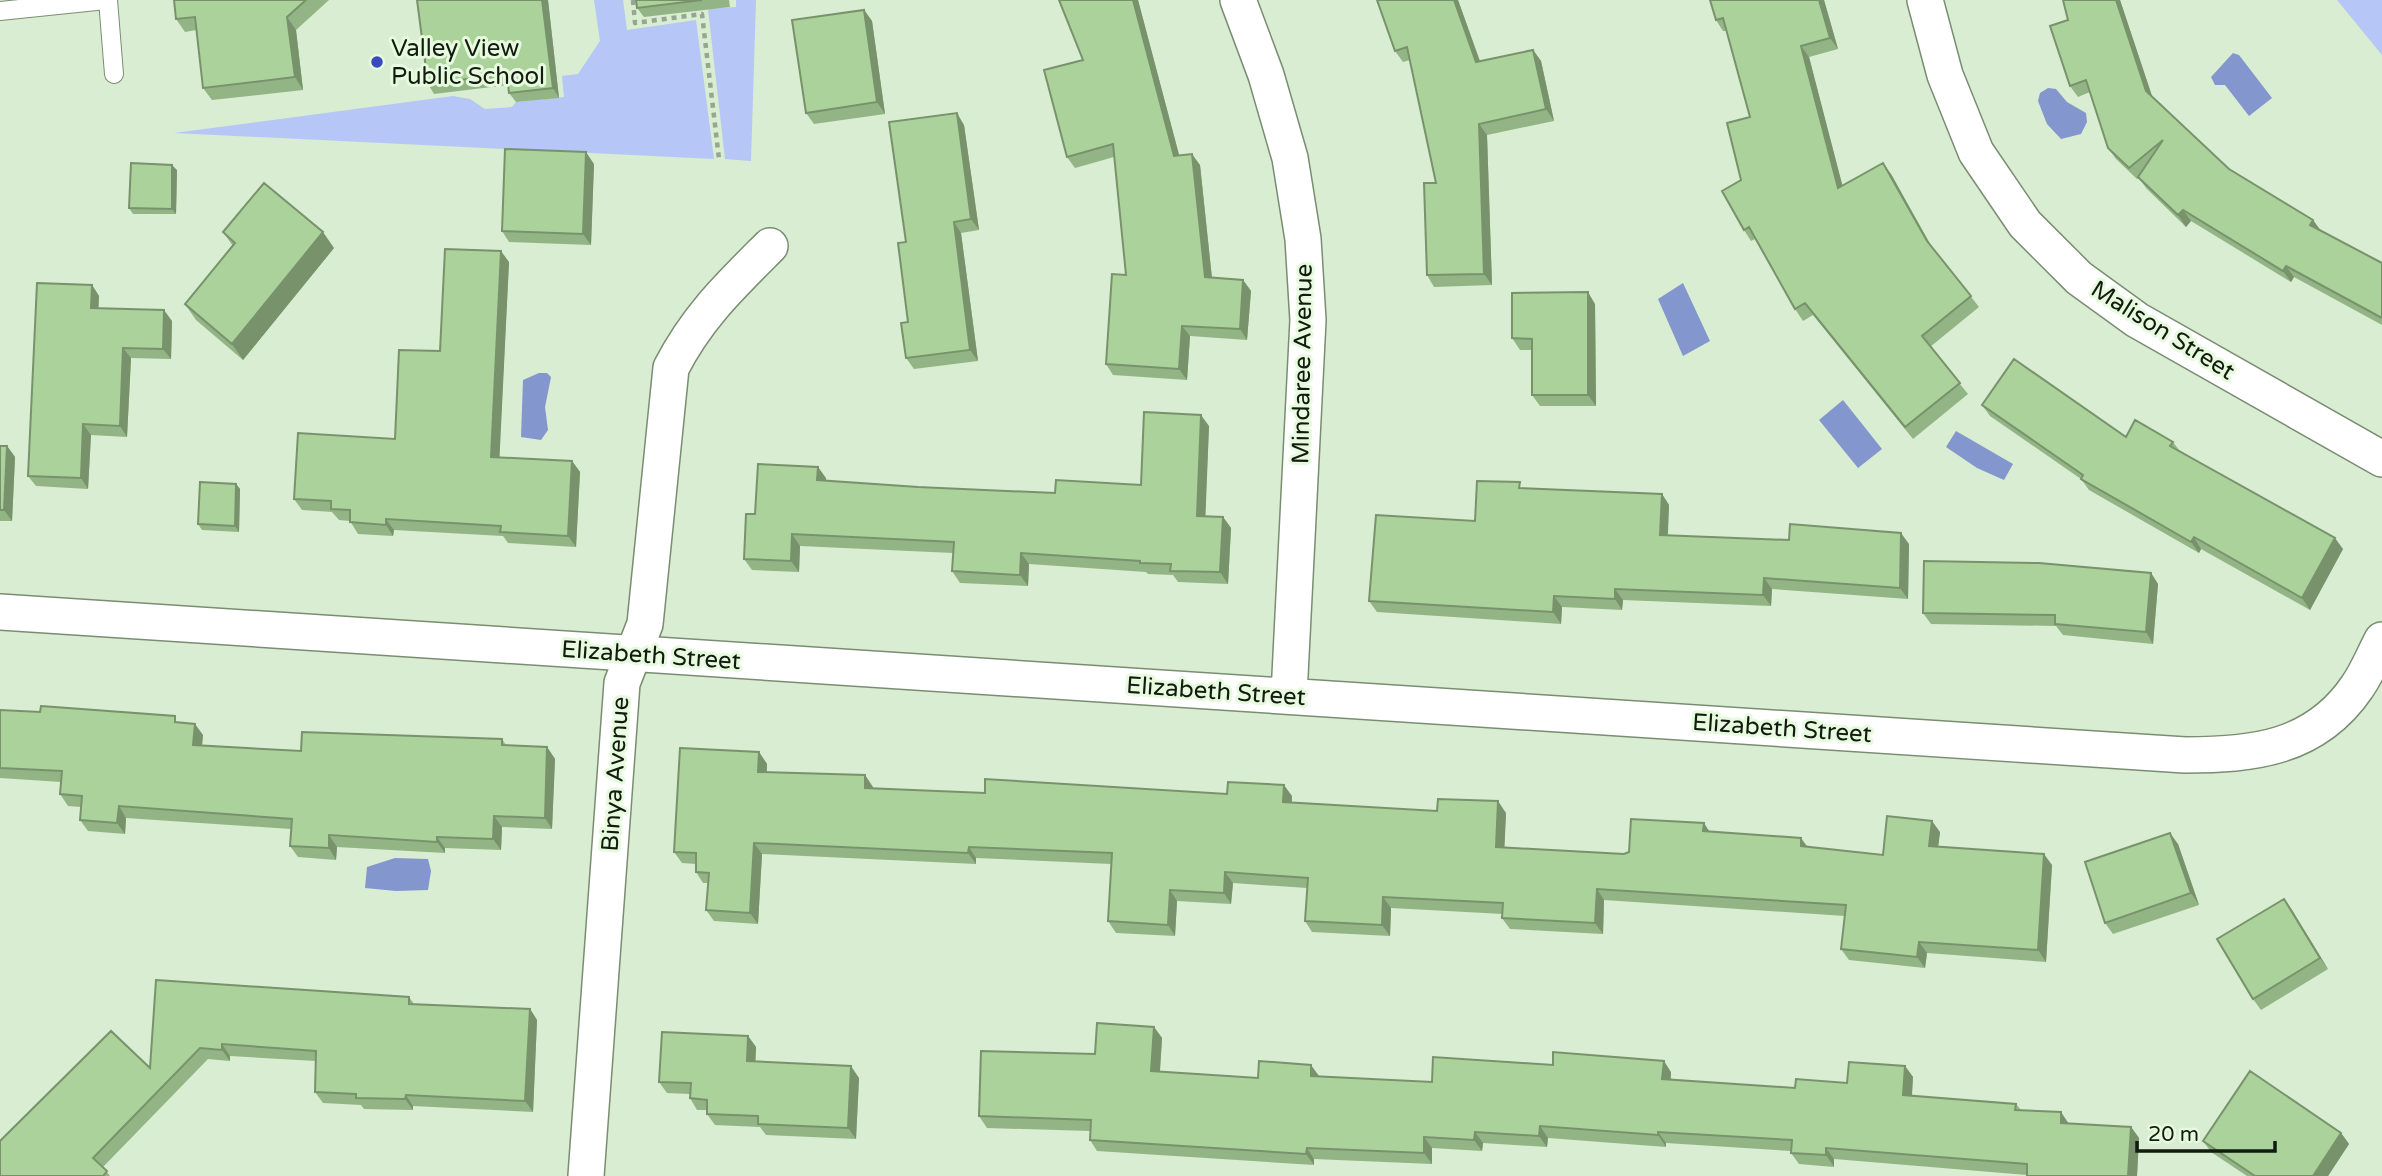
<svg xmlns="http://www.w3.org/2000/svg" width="2382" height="1176" font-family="'Varela Round',sans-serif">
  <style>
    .green { fill: #b6c6f6 }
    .water { fill: #8496ce }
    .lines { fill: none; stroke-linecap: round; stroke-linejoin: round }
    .service-casing { stroke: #7a8d73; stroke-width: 20 }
    .minor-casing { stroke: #7a8d73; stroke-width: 38 }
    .path { stroke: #96a690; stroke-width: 4.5; stroke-dasharray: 5 5; stroke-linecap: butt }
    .service { stroke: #fff; stroke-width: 18 }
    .minor { stroke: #fff; stroke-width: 35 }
    .wall { fill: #93b585 }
    .shaded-wall { fill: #78936c }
    .building { fill: #abd29b; stroke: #78936c; stroke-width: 2 }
    .poi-dot { fill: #384bbd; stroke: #e6fade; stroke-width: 2.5 }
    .labels { text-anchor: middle; stroke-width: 6; stroke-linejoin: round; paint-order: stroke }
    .poi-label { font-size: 24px; fill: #131a10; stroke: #e6fade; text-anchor: start }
    .street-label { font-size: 24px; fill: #131a10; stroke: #e6fade }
  </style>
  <rect width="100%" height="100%" fill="#d8edd1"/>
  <path class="green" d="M594,0h29l4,30 69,-10 18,139 -540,-26 279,-37 17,3 15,10 27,-2 4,-5 48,-5 -2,-21 16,-2 22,-33z
    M736,0h20l-5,161 -26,-2 -17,-150 28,-2z
    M2337,0h45v55z"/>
  <path class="water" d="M2233,53l6,2 33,43 -23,18 -24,-31h-10l-4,-8z
    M2048,88l8,1 11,13 19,11 1,9 -6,12 -20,5 -14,-15 -9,-23 2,-8z
    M1683,283l27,58 -27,15 -25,-57z
    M539,373h8l4,4 -6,30 3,23 -7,10 -20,-3 2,-57z
    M1843,400l39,49 -24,19 -39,-48z
    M1956,431l57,33 -9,16 -27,-12 -31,-21z
    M395,858l33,1 3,12 -3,19 -32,1 -31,-3 2,-21z"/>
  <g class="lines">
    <g class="service-casing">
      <path id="service" d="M108,0l6,74
        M0,11l106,-11"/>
    </g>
    <g class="minor-casing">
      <path id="minor" d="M1238,0l28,75 24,83 13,81 5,81 -19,375
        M1925,0l20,75 31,77 49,72 54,54 58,42 245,139
        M0,612l2185,143c67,0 130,-6 172,-68 10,-14 17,-32 25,-47
        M586,1176l36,-493 23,-59 26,-256c26,-51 59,-82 99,-122"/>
    </g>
    <path class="path" d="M633,0l2,23 67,-9 17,145"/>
    <use href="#service" class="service"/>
    <use href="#minor" class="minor"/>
  </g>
  <path class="wall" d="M174,0h155l-33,30 7,60 -91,10 -9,-12 -7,-58 -11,2 -9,-13z
    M417,0h131l11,98 -43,4 -7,-9 -1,-8 -74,9 -6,-10z
    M636,0h93l1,7 -86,10 -7,-9z
    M1059,0h79l41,155 21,10 12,113 31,2 8,11 -4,49 -57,-4 -3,44 -74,-5 -7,-11 20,-89 -12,-118 -39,11 -8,-11 16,-97z
    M1458,0l22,61 53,-11 8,11 13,60 -67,14 5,150 -58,2 -7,-12 9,-92 -26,-123 -7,2 -8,-11z
    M1710,0h114l14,49 -29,8 33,129 49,-12 41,73 47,60 -49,40 38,47 -55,45 -100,-124 -10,6 -8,-12 -40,-70 -4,2 -7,-11 -3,-50 9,-63 -23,-86h-4l-7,-11z
    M2063,0h57l32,96 77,73 84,51 7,10 62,33v62l-88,-48 -3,5 -100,-61 -5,6 -40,-39 -7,-10 -2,1 -21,-20 -8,-11 -18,-56 -12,5 -8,-11 -2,-66z
    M864,10l8,11 13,93 -71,10 -8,-11z
    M964,125l15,105 -18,3 17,128 -64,8 -8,-11 2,-36 -2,-80z
    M594,164l-3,81 -82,-3 -7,-11z
    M177,170l-1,44h-43l-4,-6z
    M223,232l111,16 -91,112 -47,-40 -11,-16 48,-58z
    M509,262l-10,196 73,3 8,11 -4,75 -68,-4 -5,-7 -109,-6 -1,6 -35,-2 -8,-13 -11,-1 -7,-8 -30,-2 -8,-11 101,-60 45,-88z
    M92,285l7,11 -1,12 74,13 -1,38 -40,-1 -4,79 -36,-2 -3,54 -52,-3 -8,-10z
    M1595,304l1,102h-56l-8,-11v-45h-12l-8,-12z
    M1982,405l144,32 47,5 6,8 164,99 -33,61 -109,-61 -2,4 -110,-63 -8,-11 -91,-63z
    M1209,426l-4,90 18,1 8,11 -3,56 -50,-2 -5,-7 -25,-1 -2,-2 -117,-8 -1,22 -68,-3 -8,-12 1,-18 -153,-7 -1,26 -47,-2 -8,-11 11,-45 71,-36v3l92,6 137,6 86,-8z
    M0,446h7l8,11 -3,64h-12z
    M236,484l4,5 -1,43 -37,-2 -4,-6z
    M1523,488l139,6 7,11 -1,31 241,8 -1,55 -136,-10 -1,17 -148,-6 -1,10 -60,-3 -1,17 -184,-12 -8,-11 106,-80z
    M2151,573l7,11 -5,60 -90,-9 -7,-9 -125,-2 -8,-11z
    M0,710l180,13 23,12 -1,10 99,6 201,-12 4,6 41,2 8,12 -3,70 -50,-2 -1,23 -56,-2v5l-108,-6 -1,13 -38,-3 -8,-11 1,-17 -165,-11 -1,16 -37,-3 -8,-11 1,-13 -13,-1 -8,-12 1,-12 -61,-4z
    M759,752l8,12v8l98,3 8,13 112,5 242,1 65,2v6l145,9 69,2 -2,34 120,7 85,-23 98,16 76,8 57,-23 -2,14 114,19 -6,97 -119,-9 -2,15 -76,-8 -8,-11 4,-33 -241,-16 -1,34 -93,-5 -8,-11 1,-4 -112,-6 -1,28 -78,-4 -7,-11 2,-33 -74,-5 -2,21 -54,-3 -2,35 -59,-3 -8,-12 3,-57 -135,-6v6l-214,-10 -4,70 -44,-3 -8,-11 2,-27h-5l-7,-11v-8l-14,-1 -8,-11z
    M2178,844l21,61 -86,29 -8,-11z
    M2284,899l44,70 -67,41 -8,-11z
    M156,980l253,17 5,7 116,5 7,11 -4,92 -120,-6v4l-49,-1 -3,-4 -38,-2 -8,-11 1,-31 -86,-5v5l-22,-2 -105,108 7,9h-110l150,-108z
    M1154,1027l8,11 -2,34 98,6 61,-2 113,6 239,-10v8l124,8 52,-5 58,-17 8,11 -1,19 104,8 5,6 47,13 63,4 8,11 -2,38h-110v-1l-193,-16v8l-35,-3 -8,-11v-2l-125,-8v4l-118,-9 -1,9 -64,-4 -1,8 -50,-3v16l-118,-5v6l-217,-14 -7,-11v-9l-103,-3 -8,-12 116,-62z
    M748,1036l8,11 -1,15 104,16 -3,61 -90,-4 -6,-8 -45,-2 -8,-11v-4h-10l-7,-12v-4l-23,-1 -8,-11z
    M2341,1133l8,11 -21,32h-81l-36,-24 -8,-11z"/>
  <path class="shaded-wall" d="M542,0h6l11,98 -6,-10z
    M1133,0h5l44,166 -8,-10z
    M1454,0h4l26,73 -8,-11z
    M1819,0h5l14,49 -8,-11z
    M2116,0h4l34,102 -8,-11z
    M864,10l8,11 13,93 -8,-12z
    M287,17l9,13 7,60 -8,-13z
    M1801,46l8,11 37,142 -8,-11z
    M1533,50l8,11 13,60 -8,-12z
    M957,113l7,12 15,105 -8,-11z
    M1479,124l8,11 5,150 -8,-11z
    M586,152l8,12 -3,81 -8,-11z
    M1192,154l8,11 13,123 -8,-11z
    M1883,163l8,11 43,78 -7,-11z
    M172,165l5,5 -1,44 -4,-5z
    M2183,210l8,11 -5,6 -8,-12z
    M2313,220l8,11 -11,-6z
    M954,222l7,11 17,128 -8,-11z
    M323,232l11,16 -91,112 -11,-16z
    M501,251l8,11 -10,206 -8,-11z
    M2286,266l8,11 -3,5 -8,-11z
    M1243,280l8,11 -4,49 -7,-11z
    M92,285l7,11 -1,23 -7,-11z
    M1588,292l7,12 1,102 -8,-11z
    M164,310l8,11 -1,38 -8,-10z
    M1182,326l8,10 -3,44 -8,-11z
    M123,348l8,10 -4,79 -7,-11z
    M1201,415l8,11 -4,101 -8,-11z
    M83,424l8,11 -3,54 -7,-11z
    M7,446l8,11 -3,64 -8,-11z
    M572,461l8,11 -4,75 -8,-11z
    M818,467l8,11 -1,14 -8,-12z
    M236,484l4,5 -1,43 -4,-6z
    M1662,494l7,11 -2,42 -7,-12z
    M1223,517l8,11 -3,56 -8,-12z
    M386,519l8,11 -1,6 -7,-11z
    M1901,533l8,11 -1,55 -8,-11z
    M792,534l8,12 -1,26 -8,-11z
    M2194,537l7,12 -2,4 -8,-11z
    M2335,538l8,11 -33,61 -8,-12z
    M1021,553l8,11 -1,22 -8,-11z
    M2151,573l7,11 -5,60 -7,-12z
    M1764,578l8,11 -1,17 -8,-11z
    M1615,589l8,11 -1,10 -7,-11z
    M1554,596l8,11 -1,17 -8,-12z
    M195,724l8,11 -2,21 -8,-11z
    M547,747l8,12 -3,70 -7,-11z
    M759,752l8,12 -1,19 -8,-11z
    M865,775l8,12 -1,12 -7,-11z
    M1284,785l8,11 -1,17 -8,-11z
    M1498,801l8,12 -2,45 -8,-11z
    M119,806l7,12 -1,16 -8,-11z
    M494,816l8,11 -1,23 -8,-11z
    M1932,821l8,11 -3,25 -8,-11z
    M1704,823l7,11 -8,-3z
    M2170,833l8,11 21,61 -8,-12z
    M329,835l8,12 -1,13 -7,-12z
    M437,837l8,11v5l-8,-11z
    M1801,838l8,11 -8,-3z
    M754,843l8,11 -4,70 -8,-11z
    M969,847l7,11v6l-8,-11z
    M2044,854l8,11 -6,97 -8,-12z
    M1225,872l8,11 -2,21 -7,-11z
    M1597,889l7,11 -1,34 -8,-11z
    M1170,890l7,11 -2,35 -7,-11z
    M1383,897l8,11 -1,28 -8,-11z
    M2284,899l8,11 36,59 -8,-11z
    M1919,942l8,11 -2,15 -8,-11z
    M530,1009l7,11 -4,92 -8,-11z
    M1154,1027l8,11 -3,45 -8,-12z
    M748,1036l8,11 -1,26 -8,-12z
    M222,1044l8,12v5l-8,-11z
    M1664,1061l7,11 -1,18 -8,-11z
    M1311,1065l8,11h-8z
    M851,1066l8,12 -3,61 -8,-11z
    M1905,1066l8,11 -2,29 -8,-11z
    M406,1095l7,11v4l-8,-11z
    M2061,1112l8,12 -8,-1z
    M1540,1126l8,12 -1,9 -8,-11z
    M2131,1127l8,11 -2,38h-9z
    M1475,1132l8,11 -1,8 -8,-11z
    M1658,1132l8,11v4l-8,-12z
    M2341,1133l8,11 -21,32h-15z
    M1424,1137l8,11v16l-8,-11z
    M1307,1148l7,11v6l-8,-11z
    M1826,1148l8,11v8l-8,-12z"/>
  <path class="building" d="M174,0h132l-19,17 8,60 -92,11 -8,-71 -19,2z
    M417,0h125l11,88 -44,5 -2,-19 -79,10z
    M636,0h66l-65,8z
    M1059,0h74l41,156 18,-2 13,123 38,3 -3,49 -58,-3 -3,43 -73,-5 6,-90 14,1 -13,-131 -46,13 -23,-87 39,-10z
    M1377,0h77l22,62 57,-12 13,59 -67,15 5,150 -57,1 -3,-92h12l-29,-136 -12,4z
    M1710,0h109l11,38 -29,8 37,142 45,-25 44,78 44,55 -49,40 38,47 -55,44 -100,-124 -10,6 -46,-82 -5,3 -22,-39 19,-11 -14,-57 23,-6 -27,-99 -7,2z
    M2063,0h53l30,91 83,78 84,51 -3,5 72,38v55l-96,-52 -3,5 -100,-61 -5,5 -40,-38 25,-37 -34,28 -21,-20 -22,-68 -16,6 -20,-60 18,-6z
    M864,10l13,92 -71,11 -14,-93z
    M957,113l14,106 -17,3 16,128 -64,8 -5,-35 7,-1 -10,-79 8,-1 -17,-120z
    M505,149l81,3 -3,82 -81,-3z
    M131,163l41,2v44l-43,-1z
    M264,183l59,49 -91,112 -47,-40 50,-61 -12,-11z
    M445,249l56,2 -10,206 81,4 -4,75 -68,-4 1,-6 -115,-7v6l-36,-3v-12l-19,-1v-8l-37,-2 4,-66 97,6 4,-89 41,1z
    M37,283l55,2 -1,23 73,2 -1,39 -40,-1 -3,78 -37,-2 -2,54 -53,-2z
    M1588,292v103h-56v-56l-20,-1v-45z
    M2014,359l112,78 9,-17 38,22 -3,4 165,92 -33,60 -108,-61 -3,5 -110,-63 2,-4 -101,-70z
    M1144,412l57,3 -4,101 26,1 -3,55 -50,-1 1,-7 -31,-1v-2l-119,-8 -1,22 -68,-4 2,-29 -162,-8 -1,27 -47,-2 2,-45h9l3,-50 60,3 -1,13 101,7 137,6 1,-13 85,5z
    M0,446h7l-3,64h-4z
    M1477,481l43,1 -1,6 143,6 -2,41 129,5 1,-16 111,9 -1,55 -136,-10 -1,17 -148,-6v10l-61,-3 -1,16 -184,-11 7,-86 99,6z
    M200,482l36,2 -1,42 -37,-2z
    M1924,561l115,2 112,10 -5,59 -91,-8v-9l-132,-2z
    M41,706l134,10v6l20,2 -2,21 108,6 1,-19 200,7v6l45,2 -2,71 -51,-2 -1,23 -56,-2v5l-108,-7v13l-39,-2 2,-27 -173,-13 -2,17 -37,-3 2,-24 -22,-2 2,-23 -62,-3v-58l40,2z
    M680,748l79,4 -1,20 107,3v13l120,5v-14l242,15 1,-12 56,3 -1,17 154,9 1,-12 60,2 -2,46 128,7 5,-2 2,-33 73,4 -1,8 98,7v8l82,9 4,-39 45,5 -3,25 115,8 -6,96 -119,-8 -2,15 -76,-8 5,-44 -249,-16 -2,34 -93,-5 1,-15 -120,-6 -1,28 -77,-4 3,-43 -83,-6 -1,21 -54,-3 -2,35 -60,-4 4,-68 -143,-6 -1,6 -214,-10 -4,70 -44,-3 3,-37 -13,-1v-19l-22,-1z
    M2170,833l21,60 -86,30 -20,-61z
    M2284,899l36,59 -67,41 -36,-60z
    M156,980l253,17v7l121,5 -5,92 -119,-6 -1,4 -49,-1v-4l-41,-2 1,-41 -94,-7v6l-22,-2 -107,110 14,13 -4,5h-103v-35l111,-110 39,37z
    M1097,1023l57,4 -3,44 107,7 1,-17 52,4v11l121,6 1,-25 120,8v-13l111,9 -2,18 133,9 1,-9 51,4 2,-21 56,4 -2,29 113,9 -1,6 46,2v11l70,4 -3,49h-101v-12l-201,-16v7l-35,-2 1,-13 -134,-8v3l-118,-9 -1,10 -64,-4 -1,8 -50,-3v16l-117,-5 -1,6 -216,-14 1,-20 -112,-4 2,-65 114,3z
    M662,1032l86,4 -1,25 104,5 -3,62 -90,-4v-8l-51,-2v-14l-17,-2 1,-15 -32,-1z
    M2250,1071l91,62 -28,43h-58l-52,-35z"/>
  <circle class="poi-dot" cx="377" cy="62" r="7"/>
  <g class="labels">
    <g class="poi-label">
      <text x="391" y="56">Valley View<tspan x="391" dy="28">Public School</tspan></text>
    </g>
    <g class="street-label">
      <text transform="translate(2163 330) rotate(32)" y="8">Malison Street</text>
      <text transform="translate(1302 364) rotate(-89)" y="8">Mindaree Avenue</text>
      <text transform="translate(651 655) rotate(4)" y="8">Elizabeth Street</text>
      <text transform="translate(1216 691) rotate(4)" y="8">Elizabeth Street</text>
      <text transform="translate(1782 728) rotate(4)" y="8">Elizabeth Street</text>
      <text transform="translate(615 774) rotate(-86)" y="8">Binya Avenue</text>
    </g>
  </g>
  <path d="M2137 1141v10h138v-10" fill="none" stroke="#131a10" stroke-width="3.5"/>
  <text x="2148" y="1141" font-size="21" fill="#131a10" stroke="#e6fade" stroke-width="5" paint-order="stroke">20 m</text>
</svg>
